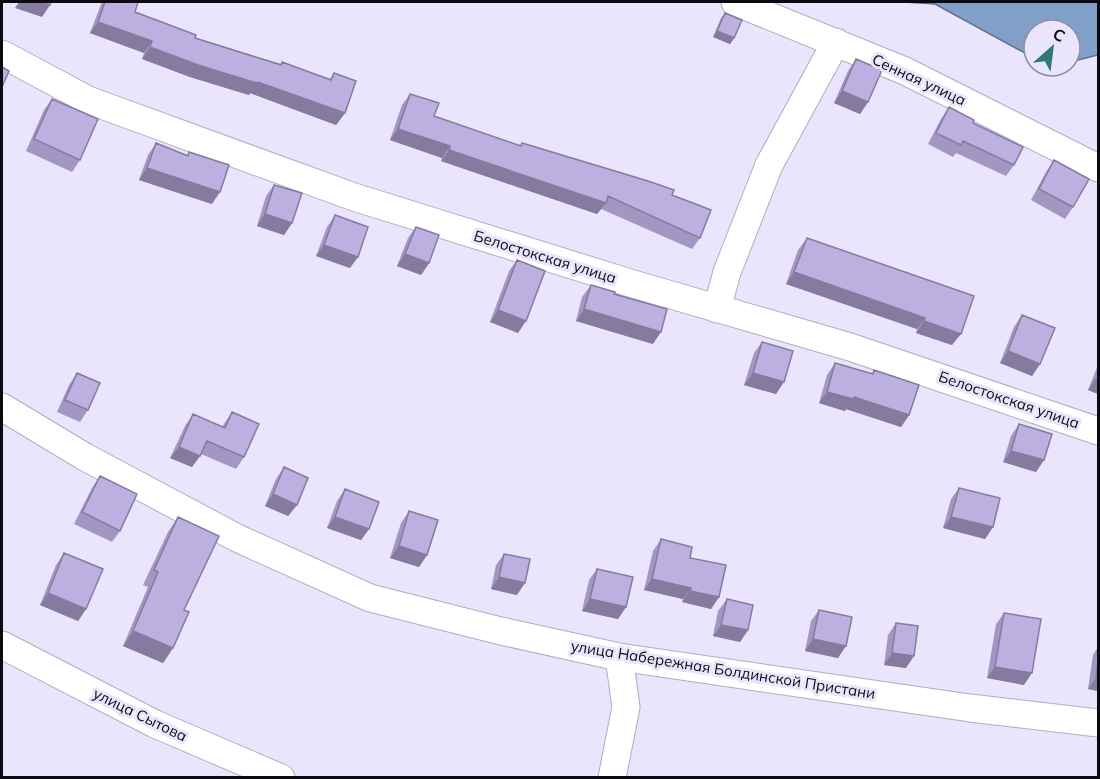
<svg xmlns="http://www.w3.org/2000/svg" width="1100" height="779" font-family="Mulish,sans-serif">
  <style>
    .water { fill: #819fc8; stroke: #5e7291; stroke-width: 1.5 }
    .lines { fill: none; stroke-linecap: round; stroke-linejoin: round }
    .minor-casing { stroke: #b1acc1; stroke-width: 29 }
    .minor { stroke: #fff; stroke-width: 27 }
    .wall { fill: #a297c2 }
    .shaded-wall { fill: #847b9e }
    .building { fill: #bcb0e1; stroke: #847b9e; stroke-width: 1.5 }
    .labels { text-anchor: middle; stroke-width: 6; stroke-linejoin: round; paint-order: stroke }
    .street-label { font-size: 15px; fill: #0c0a11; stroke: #eae5fc }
  </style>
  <rect width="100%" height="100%" fill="#eae5fc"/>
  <path class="water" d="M904,2h194v53l-28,7v-32h-36v28l-99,-54z"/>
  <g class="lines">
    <g class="minor-casing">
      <path id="minor" d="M735,2l170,69 193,97
        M2,54l86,46 266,97 276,86 220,64 248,84
        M717,309l10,-37 42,-107 67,-123
        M2,407l83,50 152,81 133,60 131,33 118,26 351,51 128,15
        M2,645l153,79 126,54
        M612,778l14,-71 -7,-50"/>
    </g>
    <use href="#minor" class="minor"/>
  </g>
  <path class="wall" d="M102,2h34l-1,10 60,26 86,26 1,-2 48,17 4,-6 11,40 -9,12 -86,-32 -1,2 -59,-18 -48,-18 2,-6 -54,-20z
    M725,13l9,25 -4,6 -17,-7 8,-19z
    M856,59l12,43 -8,12 -26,-11 14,-32z
    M410,94l24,22 86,30 2,-3 150,52 28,43 -8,11 -91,-40 -4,5 -156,-53 1,-3 -52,-18 12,-35z
    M52,99l28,61 -8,12 -46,-21 18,-41z
    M949,107l24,16 41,42 -8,11 -50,-23 -3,4 -25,-13 13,-25z
    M156,143l31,12 2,-3 23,52 -73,-24 9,-25z
    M1054,160l19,47 -8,12 -34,-19 15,-28z
    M274,185l18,38 -8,12 -27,-9 9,-30z
    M335,215l15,53 -34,-12 11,-29z
    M416,227l13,36 -8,12 -24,-9 11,-28z
    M807,238l167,58 -22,49 -36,-12 1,-4 -131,-45 12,-34z
    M517,260l1,73 -28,-11 19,-51z
    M591,285l62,59 -77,-23 6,-24z
    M1022,315l18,49 -8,12 -32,-13 14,-36z
    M762,342l14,52 -32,-9 10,-32z
    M835,363l37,11 2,-4 35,45 -8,12 -55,-18 -1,2 -26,-8 8,-28z
    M1098,365v29l-10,-4z
    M77,373l11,37 -8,12 -23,-10 12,-27z
    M232,412l12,45 -8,12 -35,-15 -9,13 -22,-9 15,-32 8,-12 29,13z
    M1019,424l17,48 -33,-10 8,-26z
    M284,467l13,38 -9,11 -23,-10 11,-27z
    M100,476l20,55 -8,11 -38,-18 18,-36z
    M959,488l34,39 -8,12 -42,-11 8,-29z
    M345,489l24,40 -8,11 -34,-12 10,-27z
    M409,511l18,44 -8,12 -29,-9 11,-35z
    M178,517l6,93 -11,38 -10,15 -40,-17 25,-59 -5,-2 25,-53z
    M661,539l29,19 29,39 -8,12 -29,-7 1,-3 -39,-9 9,-39z
    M64,553l22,56 -8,12 -38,-16 16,-40z
    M504,554l13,41 -26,-6 5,-24z
    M597,569l29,38 -8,12 -36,-8 7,-31z
    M727,599l21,31 -8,12 -27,-6 5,-25z
    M819,610l19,48 -33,-7 6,-30z
    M1004,613l20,72 -37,-7 9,-54z
    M896,623l10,45 -22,-3 4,-30z
    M1098,647v44l-10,-2 5,-34z"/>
  <path class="shaded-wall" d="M19,2h20l11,3 -8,12 -27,-9z
    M98,22l54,19 -8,12 -54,-20z
    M717,31l17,7 -4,6 -17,-7z
    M150,47l108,35 87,31 -9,12 -86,-32 -1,2 -59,-18 -48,-18z
    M842,91l26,11 -8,12 -26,-11z
    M398,129l52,17 -8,12 -52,-18z
    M449,150l157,53 -9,11 -156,-53z
    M147,168l73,24 -8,12 -73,-24z
    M265,214l27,9 -8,12 -27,-9z
    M324,245l34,12 -8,11 -34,-12z
    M405,254l24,9 -8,12 -24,-9z
    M794,272l131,46 -8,11 -131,-45z
    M584,309l77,23 -8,12 -77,-23z
    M498,310l28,11 -8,12 -28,-11z
    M924,321l37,13 -9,11 -36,-12z
    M1008,351l32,13 -8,12 -32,-13z
    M753,373l31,9 -8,12 -32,-9z
    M1096,378l2,1v15l-10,-4z
    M827,392l27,5 55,18 -8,12 -55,-18 -1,2 -26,-8z
    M179,447l21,9 -8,11 -22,-9z
    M1011,451l33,9 -8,12 -33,-10z
    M273,494l24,11 -9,11 -23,-10z
    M335,517l34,12 -8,11 -34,-12z
    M951,517l42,10 -8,12 -42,-11z
    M399,546l28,9 -8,12 -29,-9z
    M499,577l26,6 -8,12 -26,-6z
    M652,579l39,9 -8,11 -39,-9z
    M690,591l29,6 -8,12 -29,-7z
    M48,593l38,16 -8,12 -38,-16z
    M590,599l36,8 -8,12 -36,-8z
    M721,625l27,5 -8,12 -27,-6z
    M133,631l40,17 -10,15 -40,-17z
    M813,639l33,7 -8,12 -33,-7z
    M892,653l22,3 -8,12 -22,-3z
    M995,667l37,6 -8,12 -37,-7z
    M1096,678h2v13l-10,-2z"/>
  <path class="building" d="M39,2h12l-1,3z
    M105,2h33l-3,10 61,23 -1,3 86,27 1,-3 49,18 3,-7 22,8 -11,32 -87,-31 -1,1 -59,-18 -48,-18 2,-6 -54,-19z
    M725,13l17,7 -8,18 -17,-7z
    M856,59l26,11 -14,32 -26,-11z
    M2,67l7,4 -7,16z
    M410,94l29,9 -5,13 87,30 1,-3 126,38 26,9 -2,5 39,15 -11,28 -92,-42 -2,7 -157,-53 1,-4 -52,-17z
    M52,99l46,20 -18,41 -46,-21z
    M949,107l25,13 -1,3 50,24 -9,18 -51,-24 -2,4 -25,-12z
    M156,143l32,13 1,-4 40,13 -9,27 -73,-24z
    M1054,160l35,19 -16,28 -34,-18z
    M274,185l28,8 -10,30 -27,-9z
    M335,215l33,12 -10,30 -34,-12z
    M416,227l23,8 -10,28 -24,-9z
    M807,238l167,58 -13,38 -37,-13 1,-3 -131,-46z
    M517,260l28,11 -19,50 -28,-11z
    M591,285l24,7 -1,2 53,15 -6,23 -77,-23z
    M1022,315l33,13 -15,36 -32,-13z
    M762,342l31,9 -9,31 -31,-9z
    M835,363l38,11 1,-4 45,15 -10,30 -55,-18 -1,2 -26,-7z
    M77,373l23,10 -12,27 -23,-10z
    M232,412l27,12 -15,33 -37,-16 -7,15 -21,-9 14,-33 32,14z
    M1019,424l33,10 -8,26 -33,-9z
    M284,467l24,11 -11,27 -24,-11z
    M100,476l37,18 -17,37 -38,-19z
    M959,488l41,10 -7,29 -42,-10z
    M345,489l34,13 -10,27 -34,-12z
    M409,511l29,9 -11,35 -28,-9z
    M178,517l41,19 -35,74 5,2 -16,36 -40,-17 25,-59 -4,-2z
    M661,539l31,8 -2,11 36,7 -7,32 -29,-6 1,-3 -39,-9z
    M64,553l39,16 -17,40 -38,-16z
    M504,554l26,5 -5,24 -26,-6z
    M597,569l36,8 -7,30 -36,-8z
    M727,599l26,6 -5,25 -27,-5z
    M819,610l33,7 -6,29 -33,-7z
    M1004,613l37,6 -9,54 -37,-6z
    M896,623l22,3 -4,30 -22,-3z
    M1098,660v18h-2z"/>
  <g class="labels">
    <g class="street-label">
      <text transform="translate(919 80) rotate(25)" y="5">Сенная улица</text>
      <text transform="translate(545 257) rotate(17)" y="5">Белостокская улица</text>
      <text transform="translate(1009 400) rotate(19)" y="5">Белостокская улица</text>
      <text transform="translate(723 670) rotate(9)" y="5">улица Набережная Болдинской Пристани</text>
      <text transform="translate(140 715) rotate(26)" y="5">улица Сытова</text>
    </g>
  </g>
  <rect width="1100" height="779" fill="none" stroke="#0c0a11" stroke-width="6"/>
  <g transform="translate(1052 48) rotate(28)"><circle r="28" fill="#eae5fc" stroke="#918d9e" stroke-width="1.5"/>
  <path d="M0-4.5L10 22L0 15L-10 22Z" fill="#307874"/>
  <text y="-9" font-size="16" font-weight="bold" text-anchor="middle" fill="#0c0a11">С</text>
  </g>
</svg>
